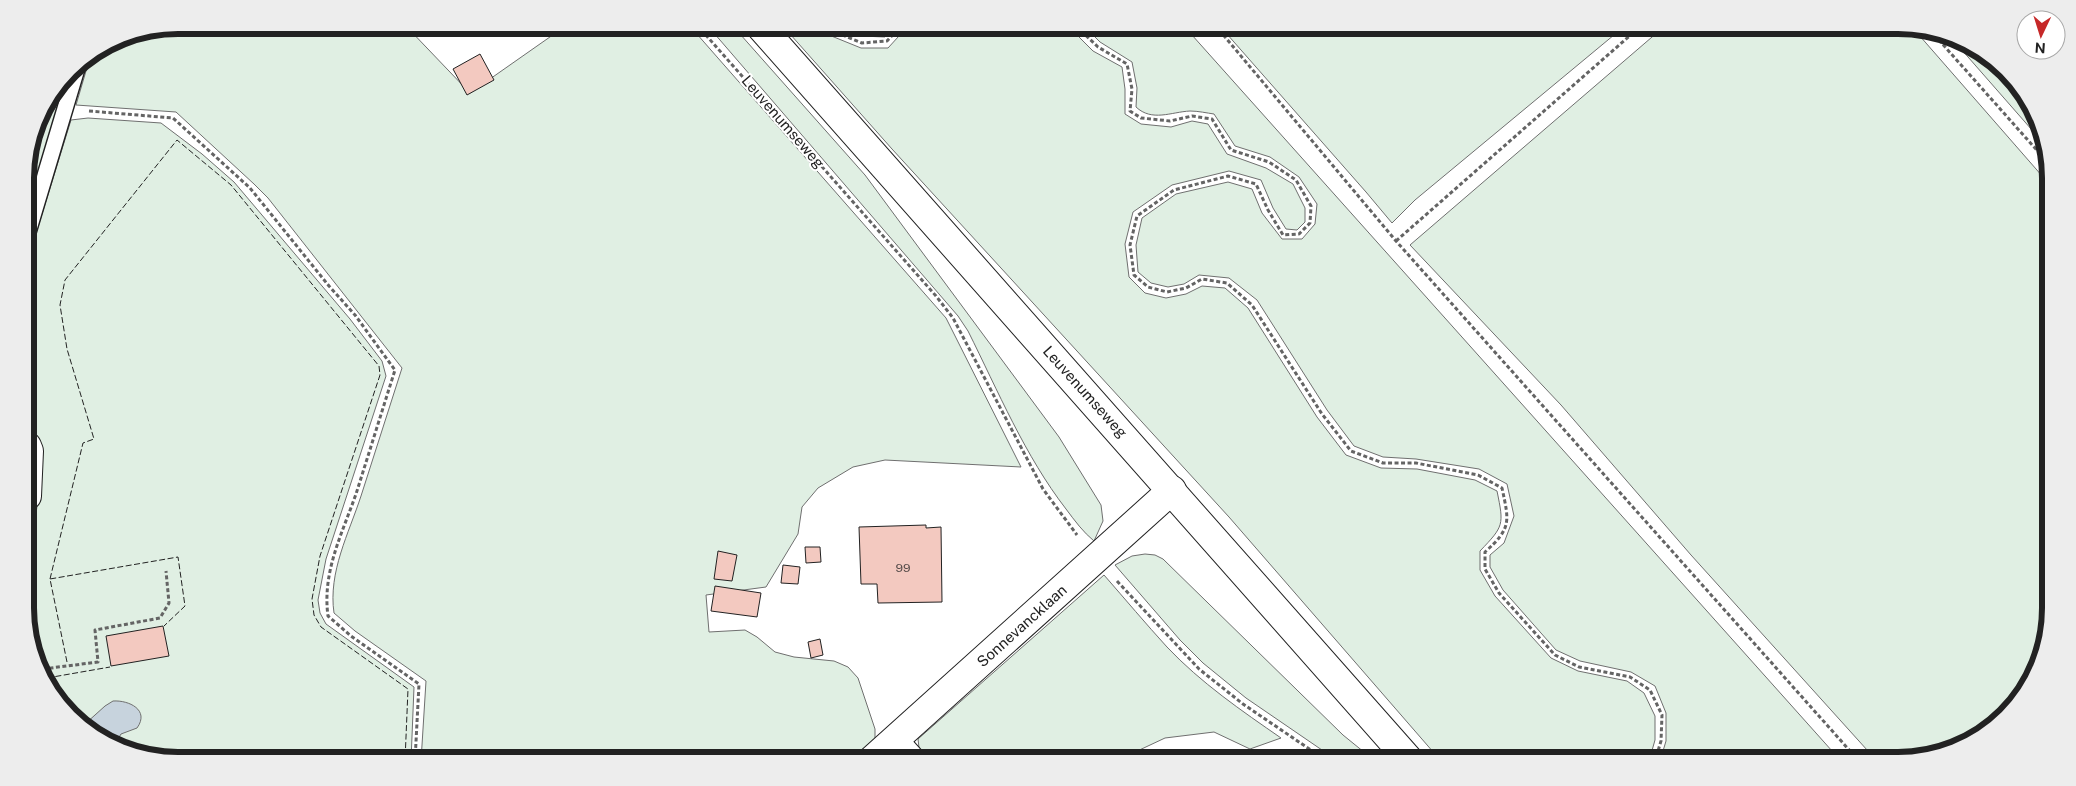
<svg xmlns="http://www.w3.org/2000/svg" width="2076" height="786" font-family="'Public Sans',sans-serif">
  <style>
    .green { fill: #e0efe3; stroke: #6f6f6f }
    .water { fill: #c7d3dd; stroke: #6f6f6f }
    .building { fill: #f3c9c0; stroke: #222 }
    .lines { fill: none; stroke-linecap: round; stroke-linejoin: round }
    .lane-casing { stroke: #222; stroke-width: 18 }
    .street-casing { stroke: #222; stroke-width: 30 }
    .primary-casing { stroke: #222; stroke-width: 30 }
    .path { stroke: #646464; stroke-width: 3; stroke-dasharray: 4 2.5; stroke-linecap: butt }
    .lane { stroke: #fff; stroke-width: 15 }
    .street { stroke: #fff; stroke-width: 28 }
    .primary { stroke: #fff; stroke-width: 28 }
    .fence { stroke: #222; stroke-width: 1; stroke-dasharray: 6 2.5; stroke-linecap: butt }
    .labels { text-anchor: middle; stroke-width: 4; stroke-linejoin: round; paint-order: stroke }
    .number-label { font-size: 12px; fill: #564c4a }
    .street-label { font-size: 15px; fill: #222; stroke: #fff }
    .rim { fill: none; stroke: #222; stroke-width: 6 }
  </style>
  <rect width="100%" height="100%" fill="#fff"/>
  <path class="green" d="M177,25h228l65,68 97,-68h122l257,293 75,149 -136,-7 -32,7 -35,21 -16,19 -4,27 -32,53 -60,8 3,37 36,-2 12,7 18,15 19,5 40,4 14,6 10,11 17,51v11l-26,21h-107l-7,-3 -17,3h-297l5,-80 -71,-50 -21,-18c-6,-41 15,-80 27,-117 14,-43 27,-85 41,-128l-134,-170 -14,-14 -78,-72 -100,-7 15,-51 28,-18z
    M707,25h25l133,150 194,262 42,68 2,16 -9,20c-11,-9 -19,-20 -28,-32 -41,-53 -68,-118 -98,-178l-10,-15z
    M782,25h40l2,8 37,15h27l21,-23h166v8l18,18 29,16 3,22v25l16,10 30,3 21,-6 16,3 19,30 39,14 27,16 12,24v14l-8,8 -11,-1 -13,-21 -12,-28 -32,-9 -57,14 -39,27 -8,32 4,33 16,16 21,5 20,-4 16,-8 23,2 23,20 69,109 29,38 35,13 36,1 58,11 22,11c7,34 7,35 -17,60v19l15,26 56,62 27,13 49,10 17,12 11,23v24l-6,21h-208l-212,-244 -337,-368z
    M831,25h64l-10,12 -24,-1z
    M1085,25h98l658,736h-181l6,-20v-28l-11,-27 -24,-14 -51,-11 -24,-11 -53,-60 -13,-23v-12l14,-12 10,-27 -7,-32 -28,-15 -63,-10 -33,-2 -29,-11 -27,-36 -70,-110 -28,-22 -30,-3 -15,9 -16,3 -17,-4 -13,-11 -2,-27 6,-27 34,-24 52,-12 24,7 10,24 20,26h20l13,-15 2,-20 -18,-27 -29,-20 -35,-11 -21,-32c-7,-1 -16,-3 -24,-3 -19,1 -38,11 -54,-4l1,-19 -5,-26 -32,-20 -14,-14z
    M1219,25h407l-211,175 -23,23 -26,-31z
    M1666,25h233l13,2 138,158 1,424c-3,15 -3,34 -8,49 -15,43 -53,78 -94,94 -22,9 -49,9 -72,9l-186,-206 -130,-150 -151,-160z
    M1947,33l66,44 22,33 11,36z
    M68,74l-42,141 -1,-48 16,-57z
    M88,118l73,5 41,31 32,28 116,137 32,42 4,15 -60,183 -8,41 2,13 6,11 88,63 -3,74h-234l-48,-8 -66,-44 -35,-71 -1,-95 7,-15 4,-29v-53l-11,-29 -1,-166 7,-8 38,-123z
    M1145,554l10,1 8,4 180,176 32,26h-37l-92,-63 -43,-35 -23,-23 -65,-75 17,-9z
    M1104,575c21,24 42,49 63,72 34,36 75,64 114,91l-31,11 -36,-17 -49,6 -49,23h-192l-4,-5 -2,-17z"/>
  <path class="water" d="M113,701c16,-1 37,9 24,27l-16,6 -6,10 -30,-20 20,-18z"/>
  <path class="building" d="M480,54l14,26 -27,15 -14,-26z
    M926,525v3l15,-1 1,75 -64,1 -1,-19h-16l-2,-57z
    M805,547h15l1,15 -15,1z
    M718,551l19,4 -5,26 -18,-2z
    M783,565l17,2 -2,17 -17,-1z
    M715,586l46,7 -4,24 -46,-6z
    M163,626l6,30 -58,10 -5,-30z
    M820,639l3,16 -12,3 -3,-16z"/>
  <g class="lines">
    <g class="lane-casing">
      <path id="lane" d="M26,239l53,-177"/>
    </g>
    <g class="street-casing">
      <path id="street" d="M27,446l2,5 -2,45
        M894,741l18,20
        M871,761l301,-271"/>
    </g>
    <g class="primary-casing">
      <path id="primary" d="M759,25l651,736"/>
    </g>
    <path class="path" d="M697,25l239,271 17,22 90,171 34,46
      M827,25l1,4 34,14 25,-2 15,-16
      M1080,25v5l18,17 29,17 5,25 -2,22 11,7 29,3 22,-5 20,3 19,31 38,12 27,18 15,26 -1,17 -11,11 -16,1 -15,-25 -12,-26 -28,-8 -54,14 -37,26 -7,29 4,30 14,12 19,5 19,-4 16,-9 25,4 25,22 70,109 29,37 32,12h33l62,12 24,13c7,33 10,40 -17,64v17l14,24 56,62 24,12 51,10 20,13 12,25 -1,26 -6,20
      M1215,25l181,216 463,520
      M1930,30l120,135
      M89,111l84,7 77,70 79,98 26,29 40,55c-13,41 -26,83 -39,124 -14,40 -34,78 -28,122l23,20 68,48 -4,77
      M1396,241l246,-216
      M1117,581l82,88 44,35 84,57
      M43,669l55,-7 -3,-32 65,-12 9,-15 -3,-32"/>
    <use href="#lane" class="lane"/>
    <use href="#street" class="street"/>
    <use href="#primary" class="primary"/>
    <path class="fence" d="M50,579l33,-136 11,-4 -27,-90 -7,-44 5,-25 112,-140 54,45 148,181 1,9 -60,181 -8,43 2,16 7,12 87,62 -3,72
      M67,662l-17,-83 128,-22 7,49 -21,20
      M47,678l63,-11"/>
  </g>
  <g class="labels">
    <g class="number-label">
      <text x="903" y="572">99</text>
    </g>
    <g class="street-label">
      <text transform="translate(783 122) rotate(49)" y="5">Leuvenumseweg</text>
      <text transform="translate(1085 392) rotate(48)" y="5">Leuvenumseweg</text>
      <text transform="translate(1022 626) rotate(-42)" y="5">Sonnevancklaan</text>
    </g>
  </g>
  <path d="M0 0H2076V786H0ZM178 34H1898A144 144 0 0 1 2042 178V608A144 144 0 0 1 1898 752H178A144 144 0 0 1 34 608V178A144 144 0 0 1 178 34Z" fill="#ededed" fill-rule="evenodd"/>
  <path class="rim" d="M178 34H1898A144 144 0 0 1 2042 178V608A144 144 0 0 1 1898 752H178A144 144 0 0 1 34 608V178A144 144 0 0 1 178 34Z"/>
  <g transform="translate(2041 35) rotate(184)"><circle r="24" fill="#ffffff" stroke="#a7a7a7"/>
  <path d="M0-4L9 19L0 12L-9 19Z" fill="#c62828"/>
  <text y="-8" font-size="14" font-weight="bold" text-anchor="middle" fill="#222222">N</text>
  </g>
</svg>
